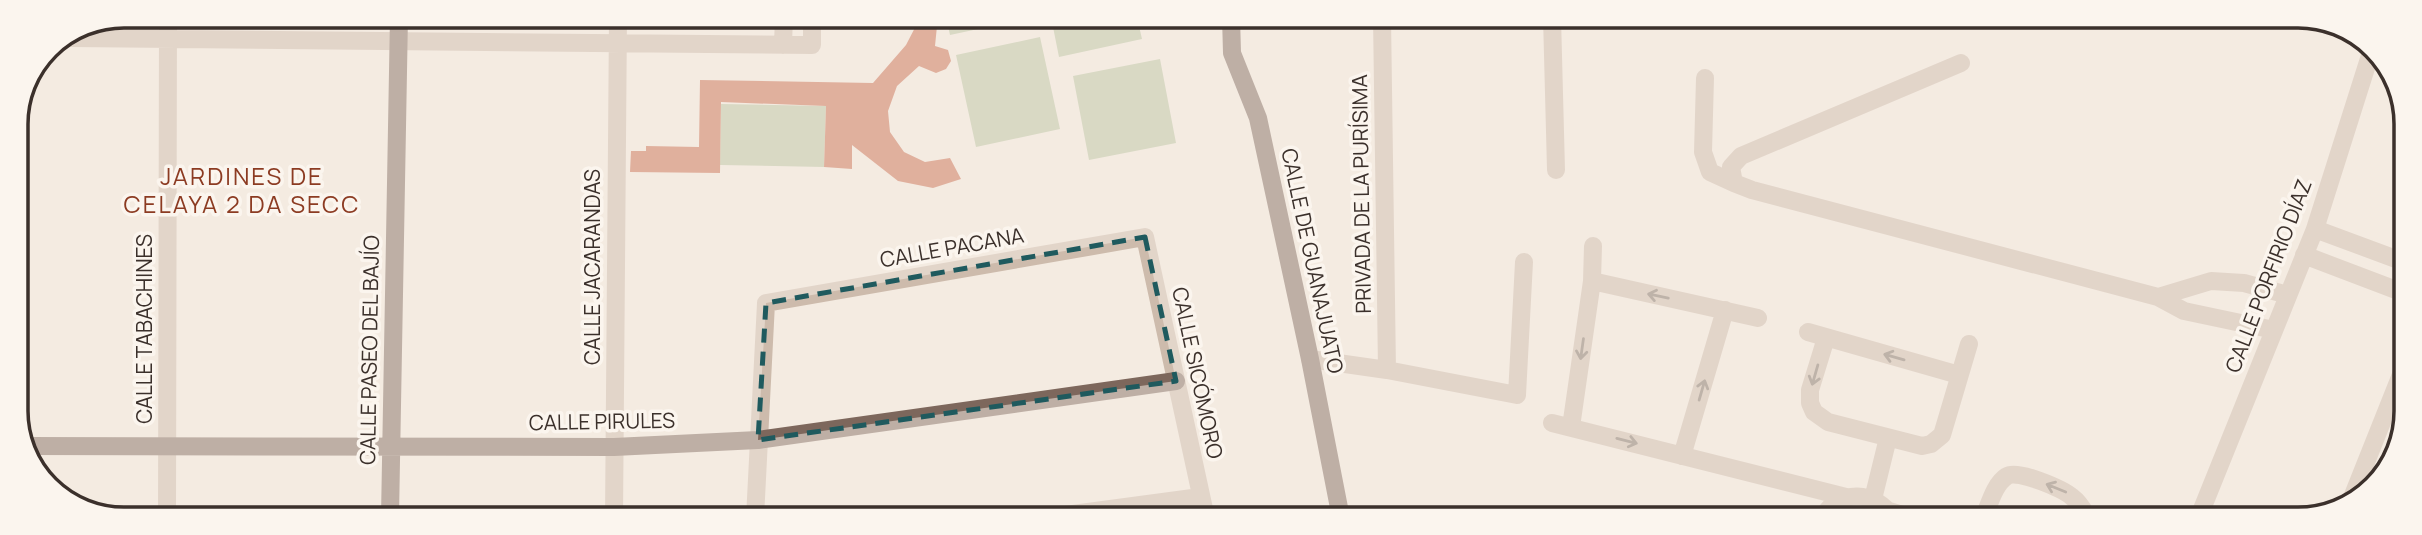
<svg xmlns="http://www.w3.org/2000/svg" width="2422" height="535" font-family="Manrope,sans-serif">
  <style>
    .green { fill: #b8c4a0 }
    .building { fill: #c8694b }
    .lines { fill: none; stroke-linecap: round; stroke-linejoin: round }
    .minor { stroke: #cdbbac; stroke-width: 18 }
    .major { stroke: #7d675c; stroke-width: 18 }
    .oneway { stroke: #7d6f65 }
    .marked { fill: none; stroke: #1f5a5e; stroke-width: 5; stroke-dasharray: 14 9; stroke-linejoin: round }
    .labels { text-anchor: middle; stroke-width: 7; stroke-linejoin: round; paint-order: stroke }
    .street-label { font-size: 21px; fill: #3b302b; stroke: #fbf5ee }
    .quarter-label { font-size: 24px; letter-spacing: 2px; fill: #8c3b22; stroke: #fbf5ee }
    .rim { fill: none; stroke: #3b302b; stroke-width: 3.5 }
  </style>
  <rect width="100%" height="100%" fill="#f4ebe1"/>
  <path class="green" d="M946,17h89l-85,18z
    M1051,17h86l5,22 -83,18z
    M1040,37l20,92 -84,18 -20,-92z
    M1160,59l16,84 -87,17 -16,-84z
    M721,104l105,2 -2,61 -104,-2z"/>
  <path class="building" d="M921,16h17l-3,30 13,4 3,11 -5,8 -10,4 -17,-7 -22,20 -9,25 2,21 14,20 21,10 25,-4 11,21 -28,9 -35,-7 -46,-36v24l-28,-2 2,-61 -105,-4 -1,71 -90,-1 1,-21h15v-5l53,1 1,-67 173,3 33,-38z"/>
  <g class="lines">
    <path class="minor" d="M1382,17l5,353
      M1552,17l4,153
      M70,38l742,7v-29
      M783,45l1,-29
      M1961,63l-220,93 -10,11 3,16 18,7 406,107 53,-16 33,2 44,12
      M1705,78l-2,74 7,20 24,11
      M2315,229l89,33
      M2304,255l100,38
      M1592,281l166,37
      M2158,297l26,14 90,19
      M1808,332l151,43
      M1826,338l-16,52v13l4,9 14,10 94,24 9,-2 11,-9 27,-91
      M1310,359l77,11 130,25 7,-133
      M1552,423l294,74
      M1571,427l21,-146 1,-35
      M1682,456l43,-146
      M1873,499l15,-61
      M2351,500l53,-133
      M1889,511l27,8
      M167,517l1,-501
      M614,518l4,-502
      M755,518l11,-215 379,-66 61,281
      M1043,518l157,-21
      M1822,519c14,-31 56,-29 71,0
      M1983,519c6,-13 11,-35 24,-43 10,-7 56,13 65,21 8,6 12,13 16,22
      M2198,519l117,-290 58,-183"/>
    <path class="major" d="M1231,17l1,36 26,65 52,241 31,159
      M25,446l589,1 144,-7 418,-59
      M390,517l9,-501"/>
  </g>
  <defs><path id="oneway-shaft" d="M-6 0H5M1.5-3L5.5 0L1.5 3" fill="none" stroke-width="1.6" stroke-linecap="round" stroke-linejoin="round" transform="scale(1.75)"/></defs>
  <g class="oneway">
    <use href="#oneway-shaft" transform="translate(1658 296) rotate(-168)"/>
    <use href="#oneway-shaft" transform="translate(1582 349) rotate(98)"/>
    <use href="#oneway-shaft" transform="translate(1894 357) rotate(-164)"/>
    <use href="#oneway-shaft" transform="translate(1815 375) rotate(106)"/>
    <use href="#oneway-shaft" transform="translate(1702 390) rotate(-74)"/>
    <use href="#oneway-shaft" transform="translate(1627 441) rotate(14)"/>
    <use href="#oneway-shaft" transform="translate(2056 488) rotate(-158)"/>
  </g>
  <path d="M0 0H2422V535H0ZM1145,237l31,144 -418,59 8,-137z" fill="#f4ebe1" fill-opacity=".55" fill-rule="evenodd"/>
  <path class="marked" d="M1145,237l31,144 -418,59 8,-137z"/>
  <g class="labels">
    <g class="street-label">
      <text transform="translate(1362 194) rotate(-91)" y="7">PRIVADA DE LA PURÍSIMA</text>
      <text transform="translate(952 248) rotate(-10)" y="7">CALLE PACANA</text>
      <text transform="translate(1312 261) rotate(78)" y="7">CALLE DE GUANAJUATO</text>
      <text transform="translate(593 267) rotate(-90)" y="7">CALLE JACARANDAS</text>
      <text transform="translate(2269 276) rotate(-69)" y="7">CALLE PORFIRIO DÍAZ</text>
      <text transform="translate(145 329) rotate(-90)" y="7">CALLE TABACHINES</text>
      <text transform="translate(370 350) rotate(-89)" y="7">CALLE PASEO DEL BAJÍO</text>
      <text transform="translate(1197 373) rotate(78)" y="7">CALLE SICÓMORO</text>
      <text transform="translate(602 422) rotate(-1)" y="7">CALLE PIRULES</text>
    </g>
    <g class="quarter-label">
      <text x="242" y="185">JARDINES DE<tspan x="242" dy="28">CELAYA 2 DA SECC</tspan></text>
    </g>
  </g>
  <path d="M0 0H2422V535H0ZM124 28H2298A96 96 0 0 1 2394 124V411A96 96 0 0 1 2298 507H124A96 96 0 0 1 28 411V124A96 96 0 0 1 124 28Z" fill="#fbf5ee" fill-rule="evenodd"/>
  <path class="rim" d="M124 28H2298A96 96 0 0 1 2394 124V411A96 96 0 0 1 2298 507H124A96 96 0 0 1 28 411V124A96 96 0 0 1 124 28Z"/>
</svg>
